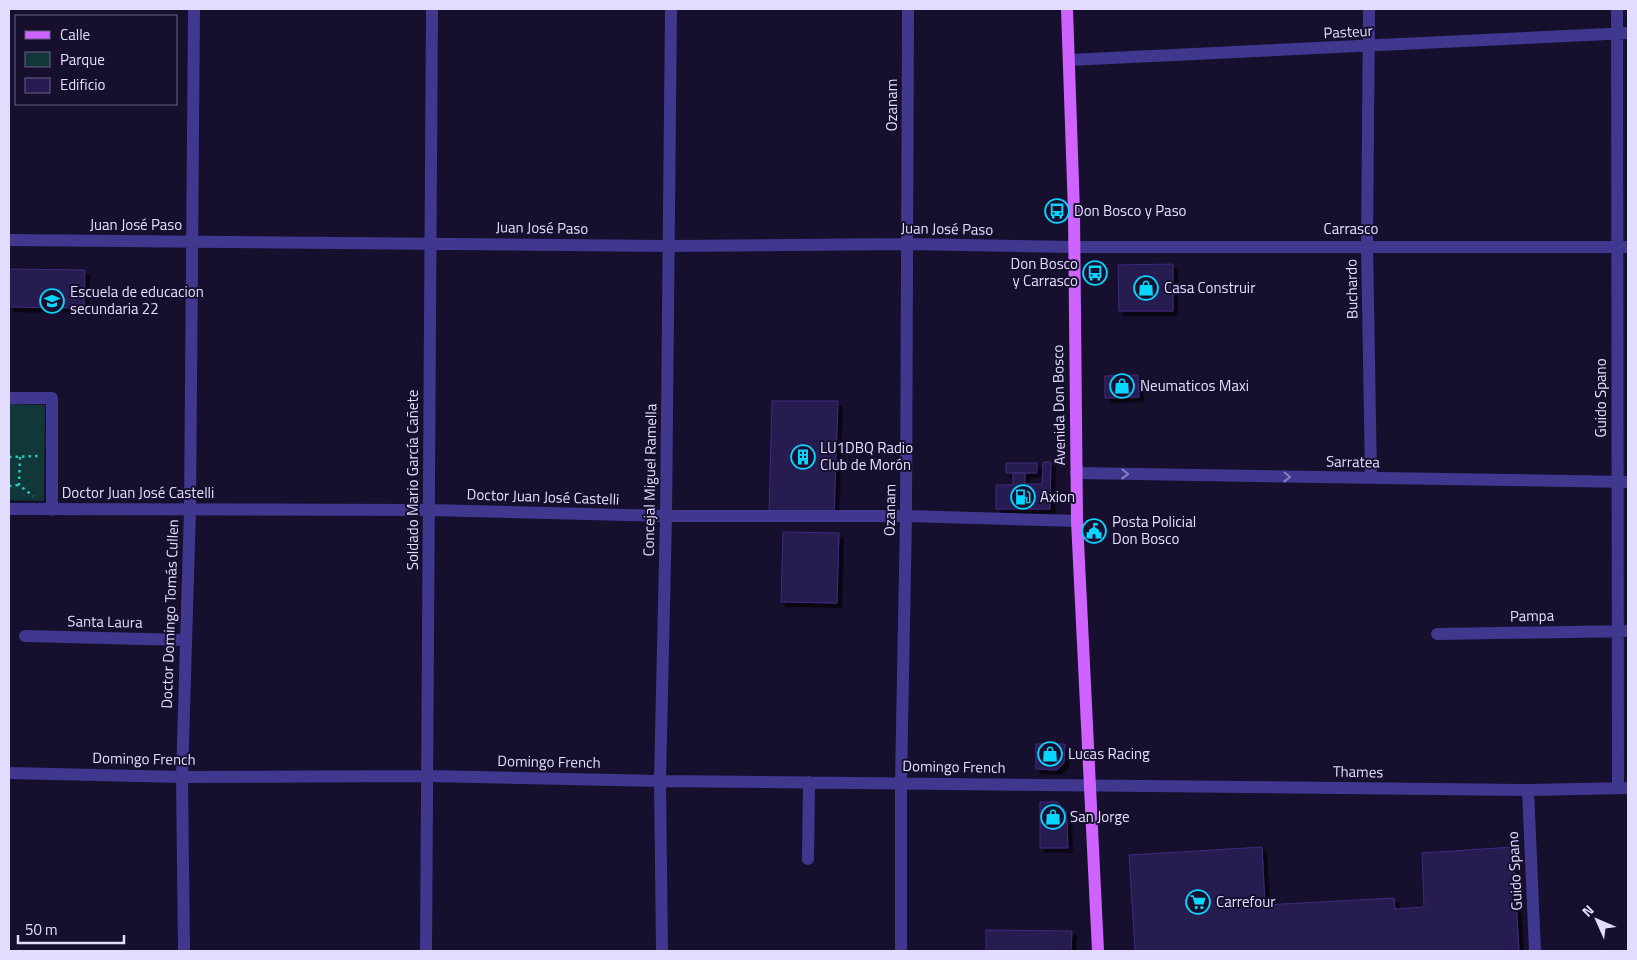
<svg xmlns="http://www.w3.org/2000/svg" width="1637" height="960" font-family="'Titillium Web',sans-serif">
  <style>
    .green { fill: #123738 }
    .building { fill: #281a50; stroke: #402a7d; filter: url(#shadow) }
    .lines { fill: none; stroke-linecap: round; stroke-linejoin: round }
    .path { stroke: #27c7c7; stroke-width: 2.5; stroke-dasharray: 2.5 4; stroke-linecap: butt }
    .minor { stroke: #40378f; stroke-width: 12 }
    .major { stroke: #cf63ff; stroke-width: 12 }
    .oneway { stroke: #8981c1 }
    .labels { text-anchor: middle; stroke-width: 4; stroke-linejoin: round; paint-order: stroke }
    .street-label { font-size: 15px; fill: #e2dcff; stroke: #160f2d }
    .poi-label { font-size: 15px; fill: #e2dcff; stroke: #160f2d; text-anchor: start }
  </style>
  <defs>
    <filter id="shadow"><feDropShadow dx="4.5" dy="4.5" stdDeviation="0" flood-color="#0009"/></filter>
  </defs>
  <rect width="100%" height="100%" fill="#160f2d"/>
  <path class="green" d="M9,404l36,1 -1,96 -35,-1z"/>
  <path class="building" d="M1173,264v47h-54l-1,-46z
    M9,269l76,1 -1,38 -75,-1z
    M1138,375l1,22 -34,1v-22z
    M772,401h66l-4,115 -65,-2z
    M1043,462h8l-1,47h-54v-24h17v-12h12v11h17z
    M1006,463h31v10h-31z
    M783,532l56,1 -2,70 -56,-1z
    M1036,744h29l-1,19 -7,7 -21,-1z
    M1040,802h17l9,9 1,11 -27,1z
    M1067,822l1,26h-28v-25z
    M1262,847l3,58 129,-7 1,11 29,-2 -2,-54 91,-6 6,104h-384l-6,-96z
    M986,930l86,1 -1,20h-85z"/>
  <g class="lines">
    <path class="path" d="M9,457l31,-1
      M20,457l-1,28 14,11
      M9,486l10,-1"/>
    <path class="minor" d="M1369,9l-2,236 4,233
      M1617,9l1,779
      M1069,60l559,-27
      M9,240l659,6 240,-2 166,3h554
      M9,398h43v112
      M1076,473l552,9
      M9,509l420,1 237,6h240l171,5
      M1437,634l191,-3
      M25,636l159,4
      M9,773l173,4 246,-1 232,5 868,9 100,-2
      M1528,790l7,161
      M808,859l1,-77
      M184,951l-2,-174 8,-268 4,-500
      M426,951l6,-942
      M662,951l-2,-170 6,-265 5,-507
      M901,951v-169l5,-266 2,-507"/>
    <path class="major" d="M1067,9l7,203 3,309 21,430"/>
  </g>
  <defs><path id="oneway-chevron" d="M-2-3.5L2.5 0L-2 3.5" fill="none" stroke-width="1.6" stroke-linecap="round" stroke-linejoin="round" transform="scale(1.25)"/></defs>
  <g class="oneway">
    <use href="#oneway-chevron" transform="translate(1125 474) rotate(1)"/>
    <use href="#oneway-chevron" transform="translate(1287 477) rotate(1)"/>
  </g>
  <defs>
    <g id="bus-ring" transform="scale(1.25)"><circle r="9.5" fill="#160f2d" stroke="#08d6ff" stroke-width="1.5"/><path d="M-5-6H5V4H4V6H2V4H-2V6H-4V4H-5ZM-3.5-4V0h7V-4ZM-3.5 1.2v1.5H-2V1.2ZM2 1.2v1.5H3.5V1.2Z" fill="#08d6ff"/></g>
    <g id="shop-ring" transform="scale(1.25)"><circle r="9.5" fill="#160f2d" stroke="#08d6ff" stroke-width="1.5"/><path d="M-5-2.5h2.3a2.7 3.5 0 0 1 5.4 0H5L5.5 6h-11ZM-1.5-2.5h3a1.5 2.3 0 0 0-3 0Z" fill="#08d6ff"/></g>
    <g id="school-ring" transform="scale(1.25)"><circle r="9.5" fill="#160f2d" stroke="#08d6ff" stroke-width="1.5"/><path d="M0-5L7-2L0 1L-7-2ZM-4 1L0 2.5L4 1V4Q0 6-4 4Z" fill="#08d6ff"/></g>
    <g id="building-ring" transform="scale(1.25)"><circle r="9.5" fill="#160f2d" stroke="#08d6ff" stroke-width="1.5"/><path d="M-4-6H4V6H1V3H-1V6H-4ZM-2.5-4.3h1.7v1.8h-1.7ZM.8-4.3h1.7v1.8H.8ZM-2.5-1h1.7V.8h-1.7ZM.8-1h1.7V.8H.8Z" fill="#08d6ff"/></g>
    <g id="fuel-ring" transform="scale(1.25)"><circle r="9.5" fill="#160f2d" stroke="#08d6ff" stroke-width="1.5"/><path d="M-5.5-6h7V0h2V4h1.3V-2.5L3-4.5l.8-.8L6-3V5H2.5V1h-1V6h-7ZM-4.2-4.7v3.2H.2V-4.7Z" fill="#08d6ff"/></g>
    <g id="civic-ring" transform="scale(1.25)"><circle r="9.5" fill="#160f2d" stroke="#08d6ff" stroke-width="1.5"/><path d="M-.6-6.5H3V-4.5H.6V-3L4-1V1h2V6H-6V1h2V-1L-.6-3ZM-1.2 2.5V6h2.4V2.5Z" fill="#08d6ff"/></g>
    <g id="supermarket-ring" transform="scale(1.25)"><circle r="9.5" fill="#160f2d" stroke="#08d6ff" stroke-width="1.5"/><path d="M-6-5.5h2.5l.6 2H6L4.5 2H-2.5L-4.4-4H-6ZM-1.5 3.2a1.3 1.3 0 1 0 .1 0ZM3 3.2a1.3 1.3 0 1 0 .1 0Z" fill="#08d6ff"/></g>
  </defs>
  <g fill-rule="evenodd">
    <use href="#bus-ring" x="1057" y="211"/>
    <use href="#bus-ring" x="1095" y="273"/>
    <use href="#shop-ring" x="1146" y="288"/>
    <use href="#school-ring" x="52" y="301"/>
    <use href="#shop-ring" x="1122" y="386"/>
    <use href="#building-ring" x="803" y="457"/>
    <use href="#fuel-ring" x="1023" y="497"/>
    <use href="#civic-ring" x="1094" y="531"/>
    <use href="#shop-ring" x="1050" y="754"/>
    <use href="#shop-ring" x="1053" y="817"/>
    <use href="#supermarket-ring" x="1198" y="902"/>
  </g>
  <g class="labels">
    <g class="street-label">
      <text transform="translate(1348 32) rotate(-3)" y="5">Pasteur</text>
      <text transform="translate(892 105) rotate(-90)" y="5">Ozanam</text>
      <text x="136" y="230">Juan José Paso</text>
      <text transform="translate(542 228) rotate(1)" y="5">Juan José Paso</text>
      <text transform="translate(947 229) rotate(1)" y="5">Juan José Paso</text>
      <text x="1351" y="234">Carrasco</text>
      <text transform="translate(1352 289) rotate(-91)" y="5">Buchardo</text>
      <text transform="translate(1601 398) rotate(-90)" y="5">Guido Spano</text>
      <text transform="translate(1059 405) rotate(-91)" y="5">Avenida Don Bosco</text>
      <text transform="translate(1353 462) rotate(1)" y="5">Sarratea</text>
      <text transform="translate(413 480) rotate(-90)" y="5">Soldado Mario García Cañete</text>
      <text transform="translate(650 480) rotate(-89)" y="5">Concejal Miguel Ramella</text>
      <text x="138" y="498">Doctor Juan José Castelli</text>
      <text transform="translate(543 497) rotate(2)" y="5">Doctor Juan José Castelli</text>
      <text transform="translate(890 510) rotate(-89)" y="5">Ozanam</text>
      <text transform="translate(170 614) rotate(-88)" y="5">Doctor Domingo Tomás Cullen</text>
      <text transform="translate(1532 616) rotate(-1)" y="5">Pampa</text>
      <text transform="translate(105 622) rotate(1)" y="5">Santa Laura</text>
      <text transform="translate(144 759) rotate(1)" y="5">Domingo French</text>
      <text transform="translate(549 762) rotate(1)" y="5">Domingo French</text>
      <text transform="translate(954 767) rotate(1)" y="5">Domingo French</text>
      <text transform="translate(1358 772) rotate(1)" y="5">Thames</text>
      <text transform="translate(1515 871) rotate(-93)" y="5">Guido Spano</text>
    </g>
    <g class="poi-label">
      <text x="1074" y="216">Don Bosco y Paso</text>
      <text x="1078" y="269" text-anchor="end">Don Bosco<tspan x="1078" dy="17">y Carrasco</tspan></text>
      <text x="1164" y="293">Casa Construir</text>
      <text x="70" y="297">Escuela de educacion<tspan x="70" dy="17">secundaria 22</tspan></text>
      <text x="1140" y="391">Neumaticos Maxi</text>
      <text x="820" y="453">LU1DBQ Radio<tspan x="820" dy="17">Club de Morón</tspan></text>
      <text x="1040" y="502">Axion</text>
      <text x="1112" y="527">Posta Policial<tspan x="1112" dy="17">Don Bosco</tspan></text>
      <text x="1068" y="759">Lucas Racing</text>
      <text x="1070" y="822">San Jorge</text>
      <text x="1216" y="907">Carrefour</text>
    </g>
  </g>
  <rect width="1637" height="960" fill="none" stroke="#e2dcff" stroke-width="20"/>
  <rect x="15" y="15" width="162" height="90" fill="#160f2d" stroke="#686181"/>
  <rect x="25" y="31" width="25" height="8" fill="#cf63ff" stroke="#686181"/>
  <text x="60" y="40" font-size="15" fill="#e2dcff">Calle</text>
  <rect x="25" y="52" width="25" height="15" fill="#123738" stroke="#686181"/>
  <text x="60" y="65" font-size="15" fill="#e2dcff">Parque</text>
  <rect x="25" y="78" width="25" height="15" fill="#281a50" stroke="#686181"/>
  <text x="60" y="90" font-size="15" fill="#e2dcff">Edificio</text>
  <g transform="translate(1597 920) rotate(315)" stroke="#160f2d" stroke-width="4" paint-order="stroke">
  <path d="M0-4L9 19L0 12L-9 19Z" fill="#e2dcff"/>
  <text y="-8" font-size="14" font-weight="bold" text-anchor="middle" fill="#e2dcff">N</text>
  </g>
  <path d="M18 935v8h106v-8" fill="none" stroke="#e2dcff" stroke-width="2.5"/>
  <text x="25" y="935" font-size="15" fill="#e2dcff" stroke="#160f2d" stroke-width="4" paint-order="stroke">50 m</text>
</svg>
